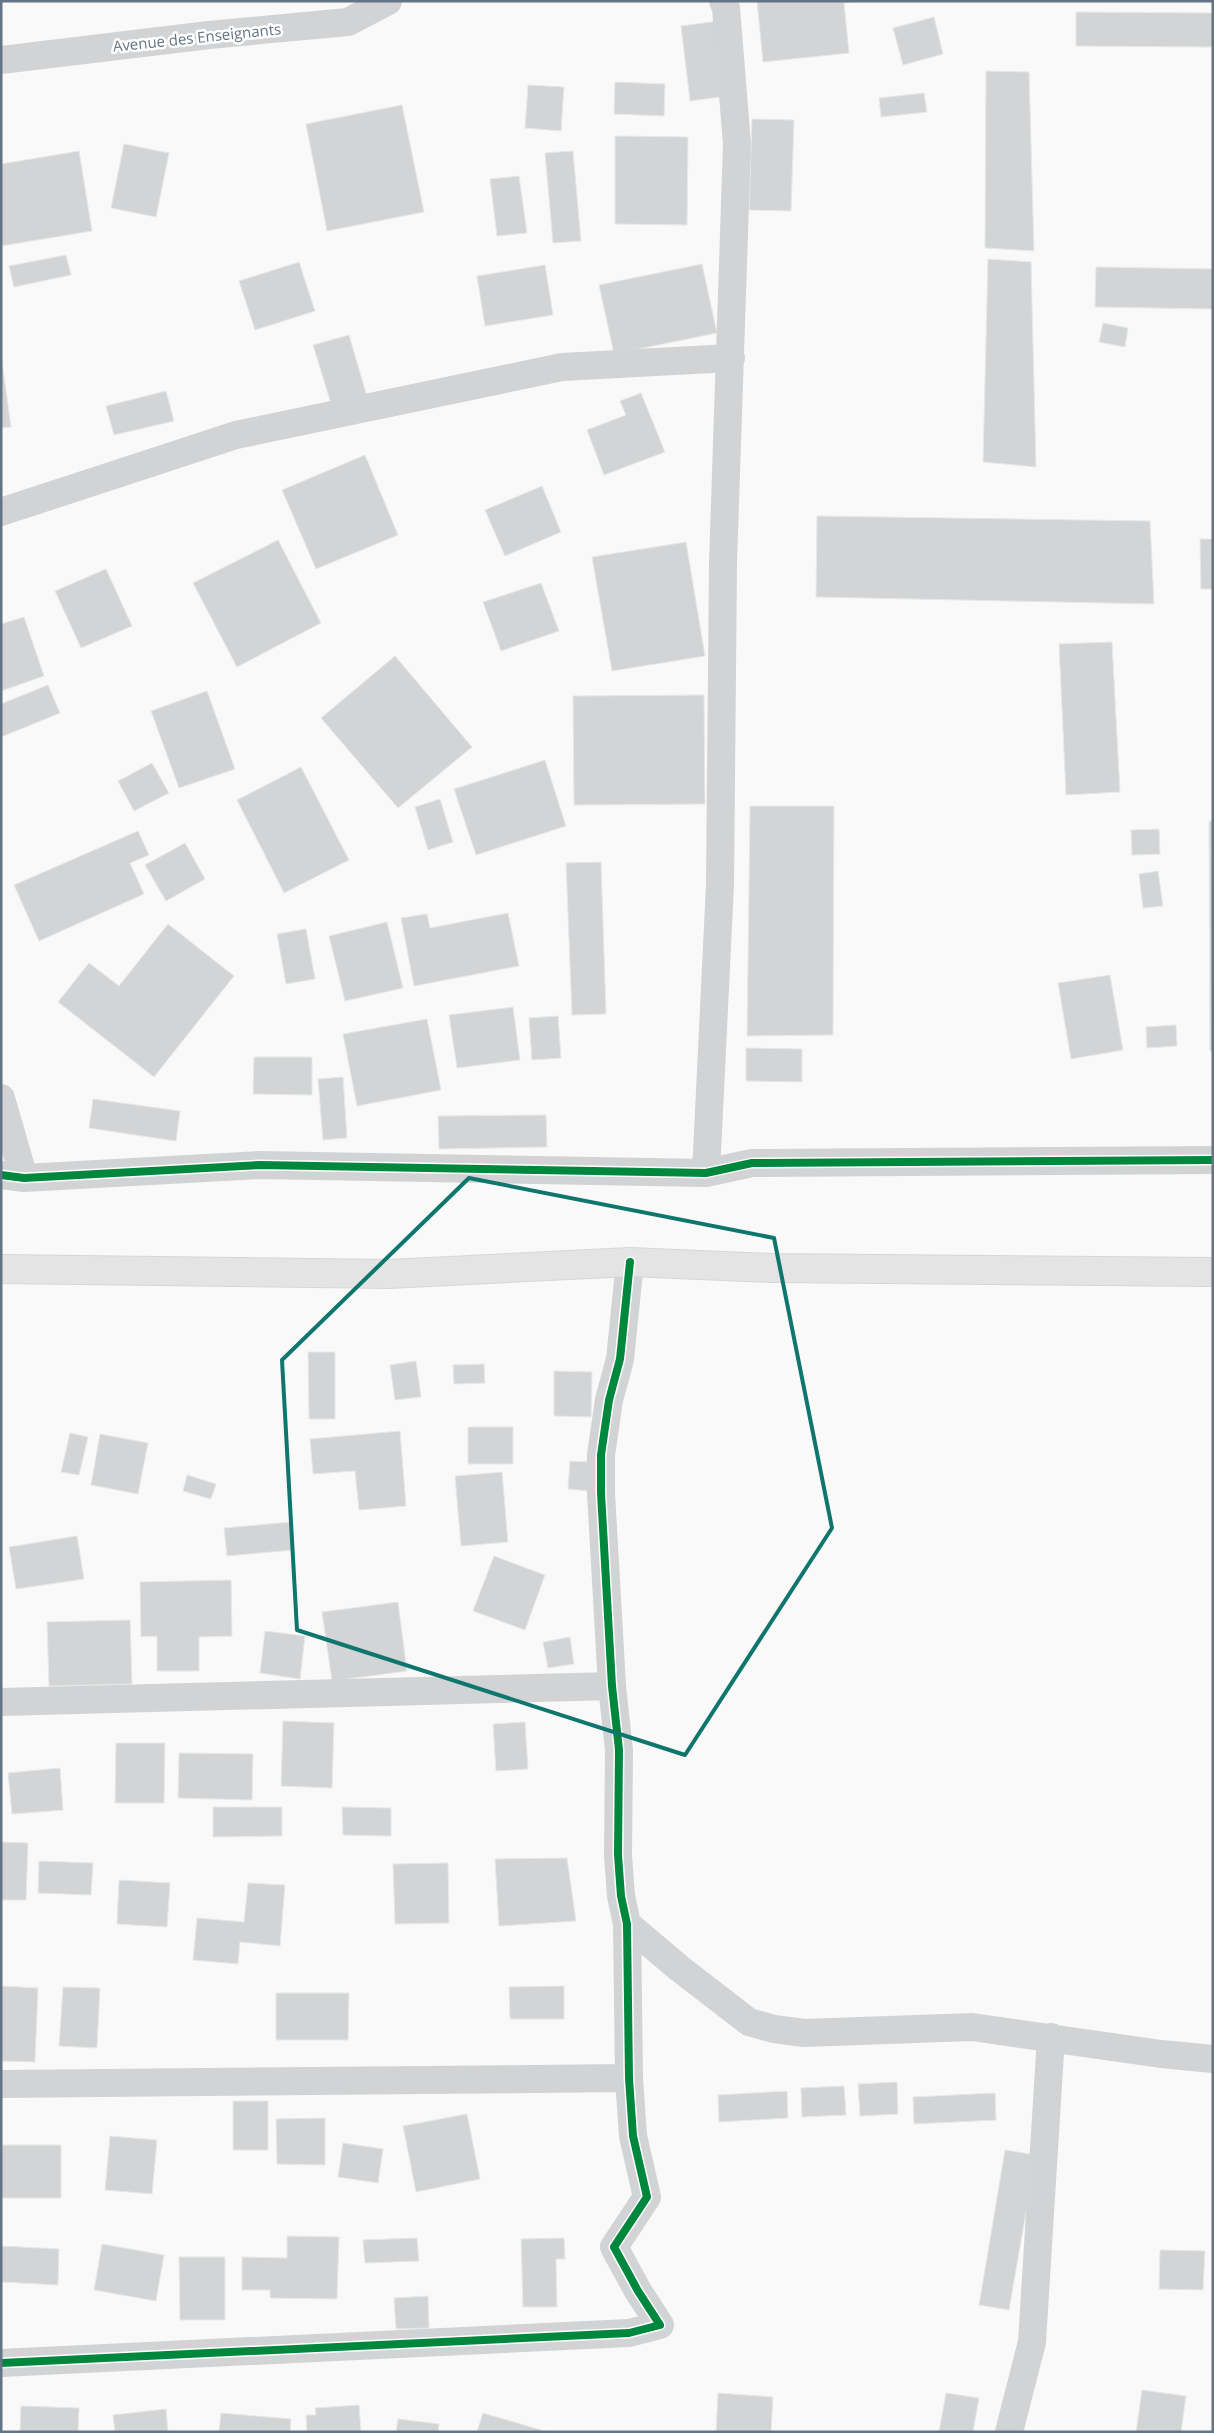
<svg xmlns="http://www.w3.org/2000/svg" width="1214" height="2433" font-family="'Open Sans',sans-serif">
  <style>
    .building { fill: #d2d4d5; stroke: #e8e8e8 }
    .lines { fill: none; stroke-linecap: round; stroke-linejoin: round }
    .highway-casing { stroke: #d5d7d7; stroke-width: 30 }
    .minor { stroke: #d2d3d4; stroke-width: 28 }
    .highway { stroke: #e4e4e5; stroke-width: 28 }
    .cycleway-casing { stroke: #fff; stroke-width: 11 }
    .cycleway { stroke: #00873e; stroke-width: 8 }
    .marked { fill: none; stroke: #0f766e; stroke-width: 4; stroke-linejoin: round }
    .labels { text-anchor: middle; stroke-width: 5; stroke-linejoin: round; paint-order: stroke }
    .street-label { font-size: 15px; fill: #637585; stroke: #fff }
  </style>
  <rect width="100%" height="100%" fill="#f9f9f9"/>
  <path class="building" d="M757,1h107l-20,2 5,50 -86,9z
    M1076,12l137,1v34l-137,-1z
    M934,17l9,37 -40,11 -10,-37z
    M718,21l10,75 -38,5 -9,-75z
    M986,71l43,1 5,179 -49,-3z
    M615,82l50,2 -1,32 -50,-2z
    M528,85l36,2 -3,44 -36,-3z
    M924,93l3,19 -46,5 -2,-19z
    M402,105l22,107 -97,19 -21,-107z
    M752,119l42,1 -3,91 -42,-1z
    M615,136l73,1 -1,88 -72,-1z
    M124,144l45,9 -13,64 -45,-9z
    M79,151l13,80 -91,15v-82z
    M573,151l8,90 -28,2 -8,-90z
    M519,176l8,57 -30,3 -7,-57z
    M66,255l5,20 -57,12 -5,-21z
    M988,259l43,3 5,205 -53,-5z
    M299,262l16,49 -60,19 -16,-49z
    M702,264l15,69 -103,21 -15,-69z
    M545,265l8,50 -68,11 -8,-50z
    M1096,267l117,2v40l-118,-2z
    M1103,323l25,5 -3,19 -26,-5z
    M349,335l19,65 -35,10 -20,-65z
    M1,354l10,73 -10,1z
    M166,391l8,30 -60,14 -8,-29z
    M641,393l24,59 -61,23 -17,-45 39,-15 -6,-14z
    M365,455l33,80 -82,34 -34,-79z
    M542,486l19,46 -56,24 -20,-46z
    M817,516l333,5 4,83 -338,-7z
    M1200,539h13v50h-12z
    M278,540l43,83 -84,44 -44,-84z
    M686,542l19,114 -93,15 -20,-114z
    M106,569l26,57 -51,22 -26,-57z
    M541,583l18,48 -58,20 -18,-49z
    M24,617l20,59 -43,15v-67z
    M1112,642l8,150 -54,3 -7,-151z
    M395,656l77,91 -74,61 -77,-90z
    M48,685l12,28 -59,24v-33z
    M207,691l28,78 -56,19 -28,-77z
    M704,695l1,109 -131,1 -1,-109z
    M545,760l21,66 -90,29 -22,-66z
    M152,763l17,30 -35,18 -16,-30z
    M301,767l48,93 -65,33 -47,-93z
    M440,799l13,43 -25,8 -13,-43z
    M750,806h84l-1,229 -86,1z
    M1209,821h4v230h-3z
    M1159,829l1,25 -28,1 -1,-25z
    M138,831l11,24 -19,8 14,31 -105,47 -25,-56z
    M185,843l20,36 -39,22 -21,-36z
    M601,862l5,152 -34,1 -6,-152z
    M1158,871l5,35 -20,2 -4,-34z
    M508,913l11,53 -105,20 -13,-68 26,-4 3,14z
    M387,922l16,66 -58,13 -16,-65z
    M168,924l66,52 -80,101 -96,-75 31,-39 30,23z
    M306,929l9,50 -29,5 -9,-50z
    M1110,975l13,75 -52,9 -13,-76z
    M513,1007l7,53 -63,8 -8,-53z
    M558,1016l3,42 -29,2 -3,-42z
    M427,1019l14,71 -84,16 -14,-72z
    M1176,1025l1,21 -30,2 -1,-21z
    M746,1048l56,1v33l-56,-1z
    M254,1057h58v38l-59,-1z
    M343,1077l4,61 -24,2 -5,-61z
    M93,1099l87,12 -4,30 -87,-13z
    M546,1115l1,32 -108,2 -1,-33z
    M308,1352h27v67h-26z
    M416,1361l5,36 -26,3 -5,-35z
    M484,1364l1,19 -31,1 -1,-19z
    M554,1371l38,1 -1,45 -37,-1z
    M468,1427h45v37h-45z
    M400,1431l6,75 -47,4 -4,-39 -42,3 -3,-35z
    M70,1433l18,4 -9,38 -18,-3z
    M100,1434l48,9 -10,51 -47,-9z
    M570,1461l22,1 -2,29 -22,-2z
    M502,1472l6,70 -47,4 -6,-70z
    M187,1475l29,9 -5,15 -28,-8z
    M291,1522l3,28 -67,6 -3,-28z
    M77,1536l7,43 -68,10 -7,-42z
    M494,1556l51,19 -20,55 -52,-19z
    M231,1580l1,56 -33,1v34h-42v-35l-16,1 -1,-55z
    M398,1602l9,69 -75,10 -10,-69z
    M130,1620l2,64 -83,2 -2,-64z
    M265,1631l40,5 -5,43 -40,-6z
    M570,1637l4,27 -26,4 -5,-26z
    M283,1721l51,2 -2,65 -51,-2z
    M525,1722l3,47 -32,2 -3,-47z
    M116,1743h49l-1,60h-49z
    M179,1753l74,1 -1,46 -74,-2z
    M60,1768l3,42 -51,4 -4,-41z
    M213,1807h69v29l-69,1z
    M342,1807l49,1v28l-48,-1z
    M1,1842l27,1 -2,57h-25z
    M567,1858l9,63 -77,5 -4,-67z
    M39,1861l54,2 -2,32 -53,-2z
    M448,1863l1,60 -54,1 -2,-60z
    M119,1880l51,3 -3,44 -50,-3z
    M248,1883l37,2 -5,61 -40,-4 -2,22 -45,-4 4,-42 47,4z
    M1,1986l37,2 -3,74 -34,-1z
    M564,1986v33h-54l-1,-32z
    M63,1987l37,1 -3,60 -38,-2z
    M276,1993h73l-1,47h-72z
    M897,2082l1,32 -38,2 -2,-32z
    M844,2086l2,29 -44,2 -1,-29z
    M787,2091l1,27 -69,4 -1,-27z
    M995,2093l1,27 -82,4 -1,-27z
    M233,2101h35v49h-35z
    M467,2114l13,65 -64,13 -13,-66z
    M325,2118v47l-48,-1 -1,-45z
    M110,2136l47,4 -5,54 -47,-4z
    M343,2143l40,6 -5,34 -40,-6z
    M1,2145h60v53h-60z
    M1005,2150l31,5 -27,155 -30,-5z
    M287,2236l52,1 -2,62 -67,-1v-8h-28v-33l45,1z
    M417,2238l2,23 -54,2 -2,-23z
    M564,2238l1,21h-9l1,48h-34l-2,-68z
    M102,2244l62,11 -8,46 -62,-11z
    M1,2246l58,3 -1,36 -57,-3z
    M1160,2250l45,1 -2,39 -44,-1z
    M179,2257h46v63h-45z
    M428,2296l1,32 -33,1 -2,-31z
    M1142,2390l44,6 -5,36h-45z
    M718,2393l55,4 -2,35h-55z
    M946,2393l33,5 -6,34h-34z
    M359,2405l2,27h-54l-1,-17h10l-1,-7z
    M21,2406l58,2 -1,24h-58z
    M166,2409l2,23h-53l-2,-17z
    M221,2413l70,6 -1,13h-71z
    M483,2413l65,19h-71z
    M398,2419l41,5 -1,8h-42z"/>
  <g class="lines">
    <g class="highway-casing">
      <path id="highway" d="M1,1269l388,5 241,-12 142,6 441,4"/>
    </g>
    <path class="minor" d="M1,60l208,-25 139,-13 40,-21
      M1,512l235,-77 326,-68 169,-9
      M1,1098l23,80
      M706,1173l14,-288 3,-322 14,-419 -11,-136 -3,-7
      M1,1175l23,3 236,-13 446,8 46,-10 461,-3
      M1,1702l611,-16
      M627,1924l52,44 70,54 25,7 30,4 168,-6 189,27 52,5
      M1,2084l628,-6
      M1,2363l628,-30 31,-8 -22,-34 -24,-44 33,-50 -14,-61 -4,-58 -2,-154 -6,-28 -3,-41 1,-105 -7,-64 -11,-193v-38l8,-55 11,-41 10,-97
      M1009,2432l23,-90 19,-305"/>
    <use href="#highway" class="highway"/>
    <g class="cycleway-casing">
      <path id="cycleway" d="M1,1175l23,3 236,-13 446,8 46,-10 461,-3
        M1,2363l628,-30 31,-8 -22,-34 -24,-44 33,-50 -14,-61 -4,-58 -2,-154 -6,-28 -3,-41 1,-105 -7,-64 -11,-193v-38l8,-55 11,-41 10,-97"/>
    </g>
    <use href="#cycleway" class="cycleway"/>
  </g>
  <path class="marked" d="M469,1178l305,60 58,290 -147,227 -388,-125 -15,-270z"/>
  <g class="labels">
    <g class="street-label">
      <text transform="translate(197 38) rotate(-6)" y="5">Avenue des Enseignants</text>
    </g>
  </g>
  <rect width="1214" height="2433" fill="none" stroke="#637585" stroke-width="5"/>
</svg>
